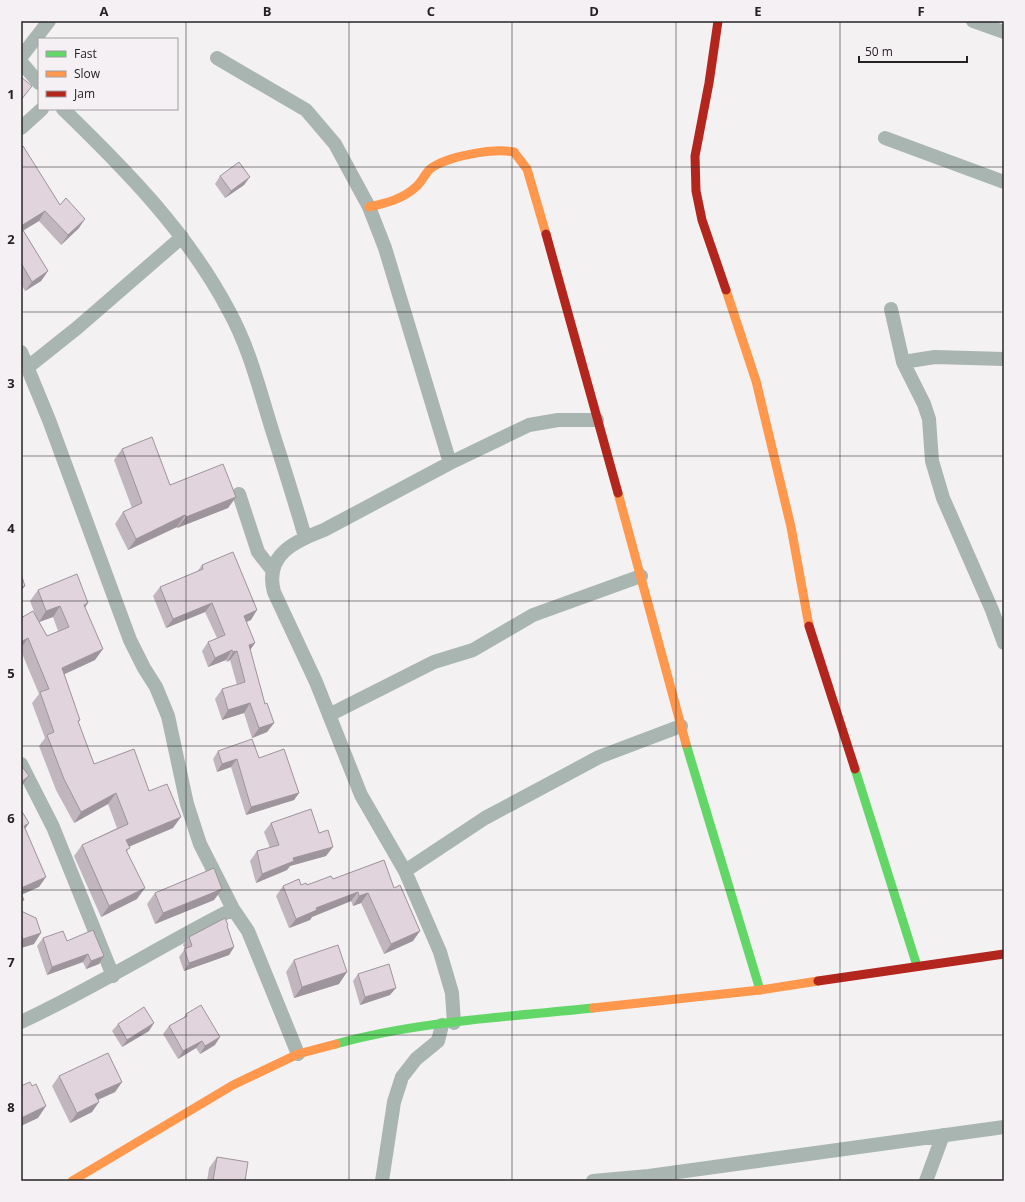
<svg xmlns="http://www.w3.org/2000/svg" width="1025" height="1202" font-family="'Open Sans',sans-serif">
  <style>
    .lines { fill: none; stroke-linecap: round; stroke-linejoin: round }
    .street { stroke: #a8b5b0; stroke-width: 14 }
    .fast { stroke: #63d668; stroke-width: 9 }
    .slow { stroke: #ff974d; stroke-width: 9 }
    .jam { stroke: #b3261e; stroke-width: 9 }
    .wall { fill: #c2b6be; fill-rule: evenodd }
    .shaded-wall { fill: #9e949b }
    .building { fill: #e1d4dd; stroke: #9e949b }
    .grid { fill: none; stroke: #242324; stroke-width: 1; stroke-opacity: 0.55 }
    .neatline { fill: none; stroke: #242324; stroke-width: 1.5 }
    .grid-label { font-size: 13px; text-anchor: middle; font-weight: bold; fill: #242324 }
  </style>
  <rect width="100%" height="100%" fill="#f3f1f2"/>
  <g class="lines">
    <path class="street" d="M973,21l31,11
      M21,57l28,-36
      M217,58l89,52 29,34 34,63 16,41 65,215
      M21,62l18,21
      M63,109c63,61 125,124 166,202 21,38 31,81 44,122 11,35 22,69 32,104
      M21,128l21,-19
      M885,138l119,44
      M891,309l12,53 21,42 5,15 3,42 11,37 49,112 12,33
      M21,352l28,68 81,220 14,28 12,19 12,29 19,88 13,40 33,65 15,22 50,123
      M903,362l32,-5 69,2
      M28,367l49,-39 105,-91
      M239,494l19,58 15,19
      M329,715l105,-53 39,-12 60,-35 108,-39
      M21,764l32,63 60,149
      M405,871l80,-53 114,-61 82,-31
      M21,1022c73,-34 141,-77 212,-113
      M454,1023l-2,-30 -12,-41 -35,-81 -44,-76 -45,-113 -42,-90c-10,-37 21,-51 50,-62l126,-67 79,-38 29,-5h39
      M382,1181l12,-79 8,-25 14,-18 22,-18 4,-16
      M593,1181l56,-5 355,-49
      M926,1181l17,-46"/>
    <path class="fast" d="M686,744l74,246
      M855,769l62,197
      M336,1044c82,-23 173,-27 257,-36"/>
    <path class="slow" d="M369,207c18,-4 34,-8 48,-21 5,-5 8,-12 13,-17 17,-13 64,-21 84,-17l13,17 19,65
      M726,290l30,91 35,146 18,99
      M618,493l68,251
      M593,1008l167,-18 58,-9
      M72,1181l161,-96 65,-31 38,-10"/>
    <path class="jam" d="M718,21l-9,62 -14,73 1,35 6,29 24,70
      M546,234l72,259
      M809,626l46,143
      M818,981l186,-27"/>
  </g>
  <path class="wall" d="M21,147l39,58 19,23 -18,17 -22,-24 -16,9 25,41 -7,10 -16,10 -4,-7z
    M220,176l24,9 -19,13 -10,-14z
    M122,449l48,36 66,12 -8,11 -51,20v-1l-49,23 -13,-26 8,-12 9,-4 -18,-48z
    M202,565l49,55 -5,2 4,28 15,54 9,19 -7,9 -15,6 -8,-25 -22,7 -7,-21 7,-10 15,-4 -7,-25 -3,2 -1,-2 -18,7 -6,-16 6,-9 9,-4 -12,-26 -39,16 -13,-32 7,-9 37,-15z
    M38,590l47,18 10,52 -31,14 16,46 -2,3 16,41 55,27 24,37 -44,18 -2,6 10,47 -36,18 -27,-61 8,-11 35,-17 -9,-24 -34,19 -18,-33 -17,-44 6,-8 -13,-35 7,-9 -18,-43v-33l14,-4 -5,-13zM53,617l5,14 -11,5 -8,-14z
    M218,751l41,7 40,35 -5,7 -48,15 -15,-48 -14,5 -4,-13z
    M271,823l55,33 -36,10 -3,4 -31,13 -6,-22 7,-10 13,-3 -6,-16z
    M384,860l29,81 -29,13 -23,-51 -8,3 -2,-5 -39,16 -2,3 -21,8 -13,-32 7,-10 24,-1 26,-6z
    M222,889l-8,11 -59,24 -8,-20 8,-11z
    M21,911l13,33 -13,4z
    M228,925l-1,2 7,20 -5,8 -45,16 -5,-14 6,-8 -2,-4 6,-8z
    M43,938l24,3 37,15 -5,8 -13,5 -3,-7 -36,13 -10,-29z
    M294,960l45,24 -45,14 -8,-26z
    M358,974l32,21 -30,10 -7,-24z
    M186,1014l29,31 -15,9 -4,-6 -18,11 -15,-25 6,-8 15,-9z
    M118,1024l31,7 -27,16 -10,-16z
    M59,1076l63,6 -7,10 -17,8 -6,12 -22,11 -18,-37z
    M217,1157l28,24h-38l2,-13z"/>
  <path class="shaded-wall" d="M250,177l-6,8 -19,13 6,-7z
    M45,211l-6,10 -18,11v-6z
    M85,219l-6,9 -18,17 7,-10z
    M48,271l-7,10 -16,10 7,-9z
    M236,497l-8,11 -51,20 9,-11z
    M185,515l-8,12 -49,23 8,-11z
    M25,586l-4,5v-4z
    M88,603l-7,11 3,-9z
    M212,603l-7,9 -39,16 7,-9z
    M60,606l-7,11 -14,5 7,-11z
    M257,610l-6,10 -14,6 7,-10z
    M28,638l-7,10v-6z
    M255,643l-6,9v-7z
    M103,649l-8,11 -41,19 8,-11z
    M232,650l-6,10 -18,7 7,-9z
    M237,651l-7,9 -3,2 6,-10z
    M250,703l-6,10 -22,7 6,-10z
    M274,723l-7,9 -15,6 7,-10z
    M237,759l-6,8 -14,5 5,-8z
    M29,776l-8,11v-5z
    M116,793l-8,11 -34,19 7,-11z
    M299,793l-5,7 -48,15 5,-8z
    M181,817l-8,11 -54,23 7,-11z
    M29,823l-7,11 2,-8z
    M333,847l-7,9 -36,10 -3,4 -31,13 6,-9 31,-16z
    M46,877l-7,10 -18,8v-7z
    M145,888l-8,11 -36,18 8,-11z
    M222,889l-8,11 -59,24 8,-11z
    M358,892l-7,9 -39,16 -2,3 -21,8 7,-9 20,-11z
    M368,893l-7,10 -8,3 6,-10z
    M420,931l-7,10 -29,13 7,-10z
    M41,933l-7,11 -13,4v-6l2,-3z
    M234,947l-5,8 -45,16 5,-8z
    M88,954l-5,8 -36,13 5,-8z
    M104,956l-5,8 -13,5 5,-8z
    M347,972l-8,12 -45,14 8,-11z
    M396,988l-6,7 -30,10 5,-8z
    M154,1023l-5,8 -27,16 5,-7z
    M220,1037l-5,8 -15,9 5,-8z
    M202,1041l-6,7 -18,11 5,-8z
    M122,1082l-7,10 -27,12 7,-10z
    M99,1102l-7,10 -22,11 7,-10z
    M46,1106l-8,12 -17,8v-8z"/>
  <path class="building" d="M21,77l11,9 -11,14z
    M23,146l37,59 6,-7 19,21 -17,16 -23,-24 -24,15v-79z
    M239,162l11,15 -19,14 -11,-15z
    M21,227l27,44 -16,11 -11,-19z
    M152,437l18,48 53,-21 13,33 -50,20 -1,-2 -49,24 -13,-27 19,-9 -20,-54z
    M233,552l24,58 -13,6 11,27 -6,2 16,59 2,-1 7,20 -15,5 -9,-25 -22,7 -6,-21 23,-7 -8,-31 -4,1 -1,-2 -17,8 -7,-16 17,-7 -13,-32 -39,16 -13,-32 43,-18 -1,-4z
    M21,574l4,12 -4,1z
    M77,574l11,29 -4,2 19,44 -41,19 18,52 -2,1 16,43 40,-15 15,42 18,-7 14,33 -55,23 4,8 -4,2 19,38 -36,18 -27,-61 46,-21 -12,-31 -35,19 -17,-33 -17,-44 7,-3 -14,-40 9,-3 -21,-51 -7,4v-24l12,-7 14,25 22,-9 -9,-21 -14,5 -8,-21z
    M252,739l7,19 25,-9 15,44 -48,14 -14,-48 -15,5 -4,-13z
    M21,765l8,11 -8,6z
    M311,809l8,24 9,-3 5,17 -40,11 1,3 -32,13 -5,-23 22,-6 -8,-22z
    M21,810l8,13 -5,3 22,51 -25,11z
    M384,860l10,28 6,-3 20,46 -29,13 -23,-51 -9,3 -1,-4 -42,16 1,2 -21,9 -13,-33 16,-7 2,6 5,-2 1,2 24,-9 2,3z
    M214,868l8,21 -59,24 -8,-20z
    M21,893l3,7 -3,1z
    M21,911l15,7 5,15 -18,6 -2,-5z
    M225,918l3,7 -1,1 7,21 -45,16 -5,-14 8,-3 -3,-9z
    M93,930l11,26 -13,5 -3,-7 -36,13 -9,-29 20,-7 4,10z
    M338,945l9,27 -45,15 -8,-27z
    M389,964l7,24 -31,9 -7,-23z
    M201,1005l19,32 -15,9 -3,-5 -19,10 -14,-25 18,-10 -1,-2z
    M144,1007l10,16 -27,17 -9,-16z
    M108,1053l14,29 -27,12 4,8 -22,11 -18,-37z
    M30,1082l2,4 4,-2 10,22 -25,12v-25l1,-1 -1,-3v-3z
    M217,1157l31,5 -3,19h-32z"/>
  <path class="grid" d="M186,21v1160M349,21v1160M512,21v1160M676,21v1160M840,21v1160M21,167h983M21,312h983M21,456h983M21,601h983M21,746h983M21,890h983M21,1035h983"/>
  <rect width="1025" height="1202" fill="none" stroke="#f4f0f3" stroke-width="44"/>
  <rect x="38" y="38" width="140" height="72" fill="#f4f0f3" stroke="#a19ea0"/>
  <rect x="46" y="51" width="20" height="6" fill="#63d668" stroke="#a19ea0"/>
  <text x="74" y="58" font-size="12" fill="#242324">Fast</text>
  <rect x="46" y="71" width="20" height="6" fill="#ff974d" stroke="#a19ea0"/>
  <text x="74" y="78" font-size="12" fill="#242324">Slow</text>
  <rect x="46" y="91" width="20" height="6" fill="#b3261e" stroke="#a19ea0"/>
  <text x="74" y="98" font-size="12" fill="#242324">Jam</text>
  <path d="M859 56v6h108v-6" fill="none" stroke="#242324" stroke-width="2"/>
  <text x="865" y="56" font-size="12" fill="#242324" stroke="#f4f0f3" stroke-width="3" paint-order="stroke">50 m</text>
  <rect x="22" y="22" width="981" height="1158" class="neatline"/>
  <g class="grid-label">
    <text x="104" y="16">A</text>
    <text x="267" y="16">B</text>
    <text x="431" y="16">C</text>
    <text x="594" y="16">D</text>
    <text x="758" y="16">E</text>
    <text x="921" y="16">F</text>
    <text x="11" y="99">1</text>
    <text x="11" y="244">2</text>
    <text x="11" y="388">3</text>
    <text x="11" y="533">4</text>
    <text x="11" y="678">5</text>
    <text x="11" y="823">6</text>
    <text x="11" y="967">7</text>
    <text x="11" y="1112">8</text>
  </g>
</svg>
